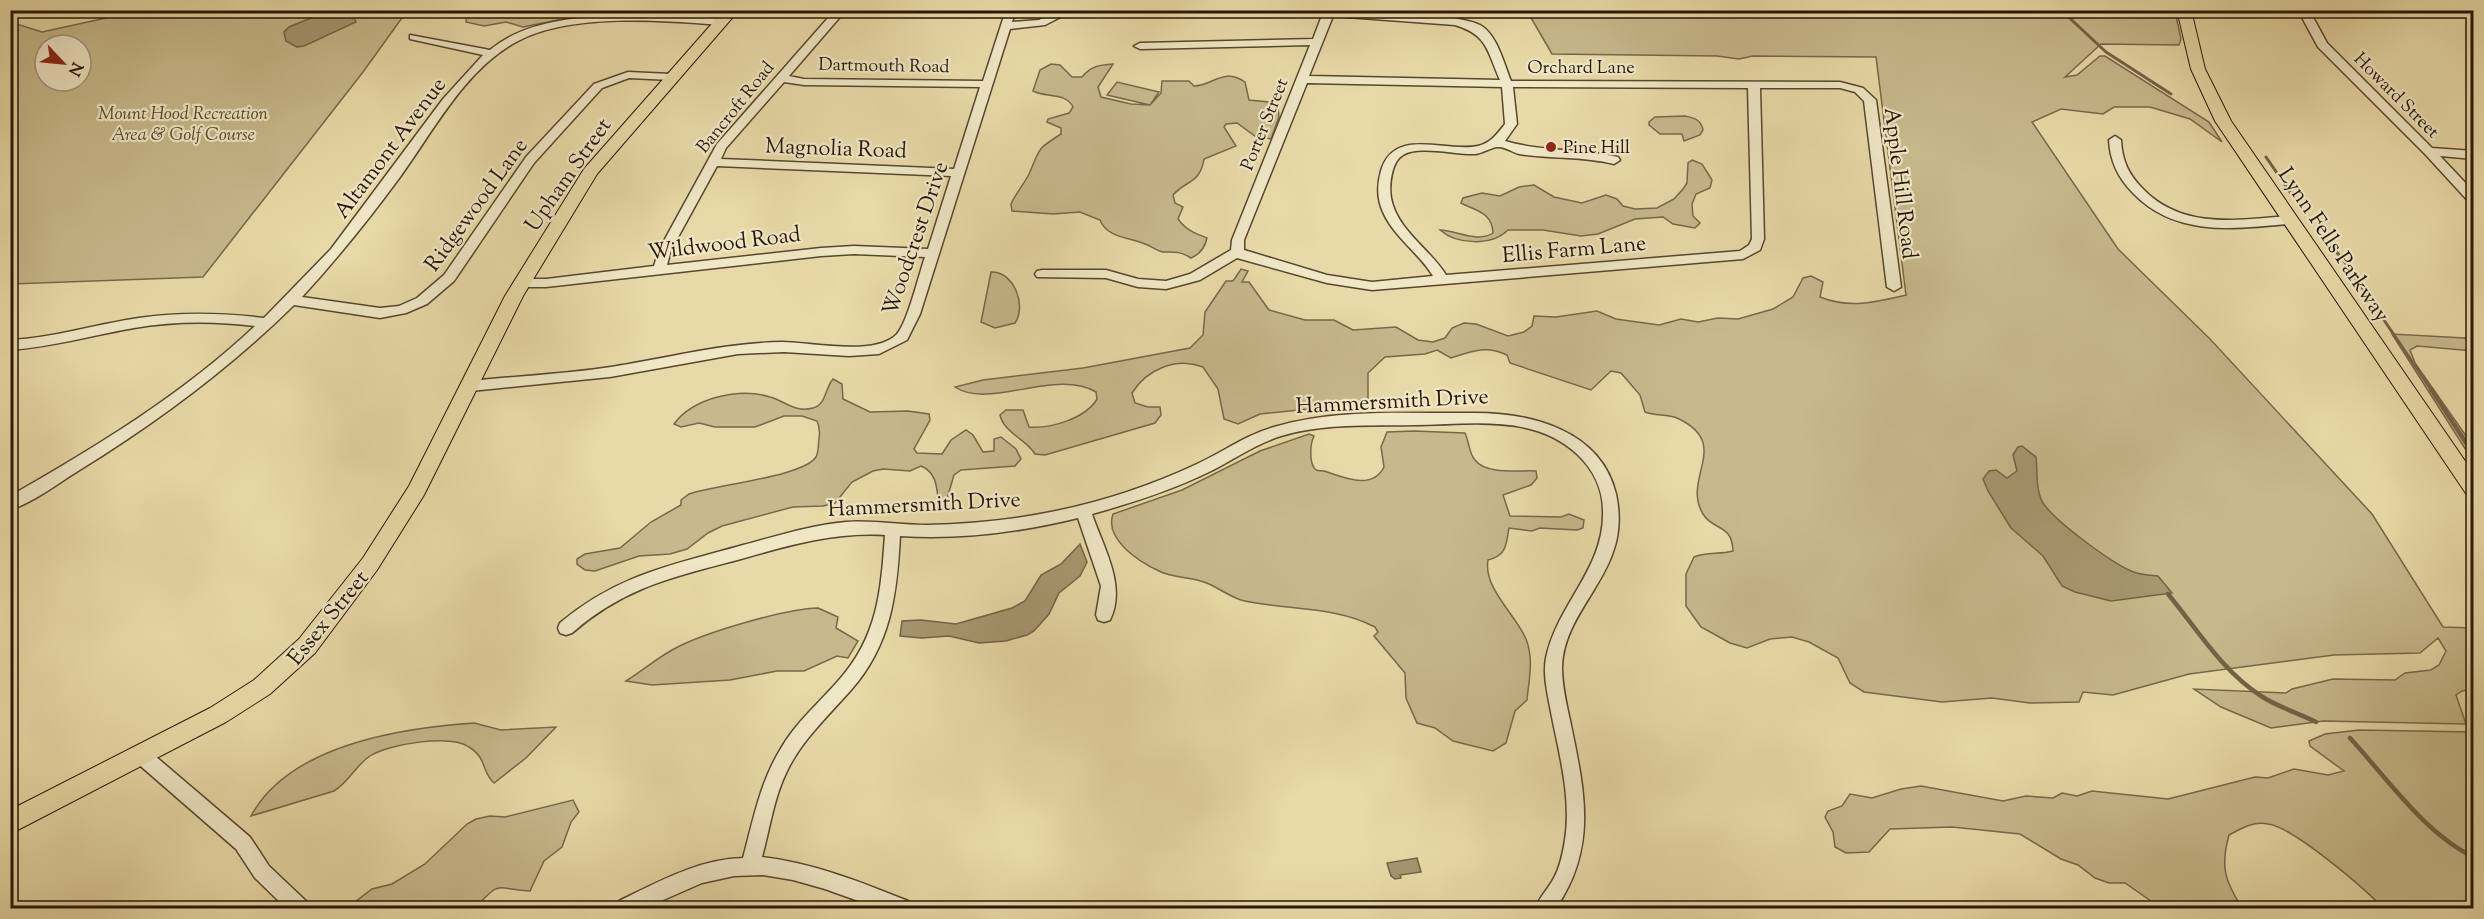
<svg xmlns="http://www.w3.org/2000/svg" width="2484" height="919" font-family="'Sorts Mill Goudy',serif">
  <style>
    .green { fill: #c7b98c; stroke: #776848; stroke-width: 1.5; fill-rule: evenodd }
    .water { fill: #a69770; stroke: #736344; stroke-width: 1.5 }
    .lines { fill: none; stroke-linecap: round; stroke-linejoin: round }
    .stream-far1 { stroke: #736344; stroke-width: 3 }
    .stream { stroke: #736344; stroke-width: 4.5 }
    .minor-casing { stroke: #57472c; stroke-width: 3 }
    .major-casing { stroke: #271603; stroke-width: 2 }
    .minor { fill: #f0e7c6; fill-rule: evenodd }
    .major { fill: #e8daa8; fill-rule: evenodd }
    .poi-dot { fill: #8f2418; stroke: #f0e7c6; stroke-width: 2 }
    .labels { text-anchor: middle; stroke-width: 4.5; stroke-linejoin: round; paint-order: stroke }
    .far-street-label { font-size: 18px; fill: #271603; stroke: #f0e7c6 }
    .far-park-label { font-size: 18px; font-style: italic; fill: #57472c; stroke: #f0e7c6 }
    .far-poi-label { font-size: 18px; fill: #271603; stroke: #f0e7c6; text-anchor: start }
    .street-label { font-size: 22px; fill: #271603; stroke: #f0e7c6 }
  </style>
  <rect width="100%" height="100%" fill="#e8daa8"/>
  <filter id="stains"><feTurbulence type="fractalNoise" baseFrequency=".00333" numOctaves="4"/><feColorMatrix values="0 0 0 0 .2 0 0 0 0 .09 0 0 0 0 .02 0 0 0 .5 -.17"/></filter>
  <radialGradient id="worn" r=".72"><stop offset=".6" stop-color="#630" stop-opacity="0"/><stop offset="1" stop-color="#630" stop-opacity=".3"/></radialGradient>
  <path class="green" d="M81,11h326l-44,61 -160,205 -192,7 -1,-262 32,10 64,-14zM45,45h36v36h-36z
    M467,11h52l21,5 32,-5 9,1 -8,5 -50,10 -17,-5 -22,4 -18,-4z
    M1527,11h648l6,28 -2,6 -78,-1 -36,33 12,-2 23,-19h5l104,66 13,20 -32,-23 -40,-12h-36l-11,7 -42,-5 -29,13 86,127 92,90 162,175 71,113 30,1v61l-11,2 -6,4 10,29 -143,-3 -52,7 -50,-21 -27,-18 92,4 6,-4 41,-10 62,1 10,-7 26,-3 8,-5 7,-14 -8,-13 -18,15 -86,2 -145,19 -76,21 -30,-3 -4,10 -49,1 -38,-5 -50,4 -78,-10 -14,-9 -12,-25 -29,-16 -17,-5 -22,2 -23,9 -17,-5 -29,-16 -15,-21v-32l8,-17c14,-6 24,-2 39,-6 -1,-28 -20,-20 -30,-37 -22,-36 30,-70 -26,-96 -10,-4 -22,-2 -32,-6l-5,-17 -19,-22 -10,-2 -20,19 -81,-27 -3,-8c-21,-10 -35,-4 -56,3l-14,-8 -12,4 -40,3 -17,16v30l-108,11 -22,10 -14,-5 -6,-30 -15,-22c-27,-10 -56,2 -71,26l3,10 13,4h12l1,8 -6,8 -110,32 -10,-1c-9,-15 -31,-21 -35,-39l6,-5h17l6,17c22,2 57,-9 68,-28l-1,-7c-40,-24 -107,18 -141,-5l28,-7 100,-12 107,-20 13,-13 2,-23 21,-31h7l8,-12 7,2 -6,11h7l20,28 36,10h29l19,10 43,-3 22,13 15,2 12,-4 7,-10 12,-5 12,1 32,12 16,-4 8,-6 2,-10 22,1 41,-6 19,8 43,6 22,-6 17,3 20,-4 20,1 35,-10 20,-12 10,-19 8,-2 12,6 -3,15c30,12 56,5 86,-2l-30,-238 -123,-1 -14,3 -22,-3 -165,-2z
    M1051,64l9,1 12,12h10c9,-11 17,-12 31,-13l-15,23 3,10 30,7 19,1 -43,-10 10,-13 42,10 -9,13 11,-12 1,-12h27l5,5c18,0 30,-19 51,-4l4,18 20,2 9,5 1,10 -8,22 -16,-3 -18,-13 -11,1 -2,3 12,19 -32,13c-4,25 -18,21 -31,36l2,8 8,4 -5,12c8,11 16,14 29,19 -2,10 -7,16 -16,20 -11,-7 -17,-6 -28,-6 -6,-1 -12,-6 -18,-8 -16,-7 -38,-6 -45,-24l-20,-8 -27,2 -41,-3 -1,-7c5,-11 13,-20 18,-30 12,-27 7,-24 32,-40v-6l-14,-6 1,-3 21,-6 4,-6c-7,-15 -27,-9 -40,-16l7,-21z
    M1685,116c10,2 16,4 18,14l-3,5 -16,6 -2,-7h-22l-11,-9v-3l6,-5z
    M1692,160l10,4 10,16 -2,8 -14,6 -4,10 1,12 7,7 -5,5 -22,-4 -10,-7 -28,2 -37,15 -17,2 -38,-6h-35c-16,16 -51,15 -68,0 18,1 38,13 53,3 -1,-21 -17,-22 -32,-30l2,-5 19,-5 18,3 19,-9 15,-2 20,12 28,6 24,-8 11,4 6,7 12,3 22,-1 17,-9 9,-10 4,-6 1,-20z
    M991,272c23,-1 36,34 24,51l-20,5 -14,-6z
    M2473,333v18l-56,-5 -7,4 5,13 56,80 2,18 -81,-127 73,4z
    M833,379l9,5 1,15 27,13 38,-1 21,3 1,6 -16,29 3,4 25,1 9,-14 15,-10 7,5 10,17 11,-1v-12l7,-2 15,12 5,10 -6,7 -54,4 -7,5 -10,34 -4,2c-4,-17 0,-37 -19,-45l-11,5 -27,-2 -10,2 -21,11 -17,21 -12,3 -30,1 -71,19 -14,7 -21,16 -17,5 -31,2 -44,15 -10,-1 -8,-6v-5l8,-5 35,-6 31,-26 30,-17v-5l8,-6c24,-9 114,-17 127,-37 3,-6 2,-12 3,-18 1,-7 1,-12 -2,-18l-15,-5h-18l-29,11h-40l-16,-4 -18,4 -7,-3c19,-26 65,-37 96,-27 15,4 25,16 43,11 13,-3 12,-20 20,-29z
    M1414,431l51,2c4,8 4,21 10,27 11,15 45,10 61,11l1,7 -6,7 -28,10 7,21 51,1 8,-3 15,6 -1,8 -6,2 -37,-2 -8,3 -23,-3c-3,17 -2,27 -21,32 -5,28 28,55 38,79 8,20 3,40 1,61l-12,11 -9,32 -13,8 -40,-10 -18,-13 -18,-5 -11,-25 -1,-25 -31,-37 4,-4 -3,-5c-42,-22 -90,-16 -134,-27 -13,-4 -25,-14 -37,-18 -14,-5 -31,-4 -45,-11 -20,-9 -55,-32 -46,-57l69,-24 78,-39 49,-17 5,2c-4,8 -5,26 1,33 3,3 5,1 9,2 19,6 48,20 60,-4l-3,-20 6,-15z
    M818,608l20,9 -2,11 22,13 -10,17 -11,-2 -33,15h-27l-47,9 -78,5 -26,-4c16,-10 30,-22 46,-31 30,-17 112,-41 146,-42z
    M474,723l27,7 55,-3 -30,31 -32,25c-13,-11 -6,-24 -25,-36 -19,-13 -81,-3 -99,9 -14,9 -21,26 -36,35l-83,25c39,-72 150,-88 223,-93z
    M2359,730l114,2v176h-90c-19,-20 -90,-81 -115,-84 -15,-3 -26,4 -39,11 -9,32 -4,46 13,73h-81l-36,-25h-16l-14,-5 -17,-13 -17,-6 -41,-25 -68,-7 -62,2 -21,23 -23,1 -11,-6 -2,-15 -8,-15 3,-6 14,-5 8,-12 22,4 29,-9 20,-3 82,15 23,-5 27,2 9,-5 15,3 15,-5 76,8 87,-22 13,1 26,-9 34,6 16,-4 -34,-25 -1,-5 16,-7z
    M573,800l6,12 -8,10 -9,25 -18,14 -14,30c-36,-2 -28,-12 -55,17h-128l25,-19 20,-5 33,-20 42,-40 9,-5 14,-3 15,1z"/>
  <path class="water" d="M328,11h23l5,11 -52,24 -7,1 -11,-6 -2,-9 5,-5z
    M2022,446l14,11c2,14 -1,28 5,42 8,19 70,63 90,72 9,4 18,4 27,5l14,17 -61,8 -36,-9 -13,-6 -19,-30 -32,-28 -23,-37 -5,-12 6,-8 7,-1 11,8 10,-7 -4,-16 5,-8z
    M1080,544l7,18 -7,14 -21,17 -10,21 -15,17 -7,4 -21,6 -27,2 -30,-7 -27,2 -22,-2 2,-15 19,-1 35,4 56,-16 13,-7 16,-26 20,-11z
    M1417,858l4,14 -21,3 1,3 -6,1 -4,-3 -4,-13z"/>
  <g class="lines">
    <path class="stream-far1" d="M2061,10l45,42 65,42
      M2266,157l26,38
      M2320,232l24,29 88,130"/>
    <path class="stream" d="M2431,389l43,66
      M2168,594c29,35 54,77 93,102 17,11 37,17 55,26
      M2350,738c36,39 76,97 124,119"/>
    <g class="minor-casing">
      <path id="minor" d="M835,10h11l-57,66 15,3 179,2 21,-65 -140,-3 -5,-3h157l-4,12 27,-2 20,-10h15l-29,15 -35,4 -90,285 -13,26 -28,14 -30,2 -65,-4 -46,2 -128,23 -139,14 -5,-1 -2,-4 2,-4 5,-1c47,-5 94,-7 140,-14 57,-9 113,-24 171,-25 29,0 93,15 115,-8 11,-13 22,-60 28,-77l-71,-3 -33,2 -275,31h-25l-7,-4 7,-4h25l108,-13 5,-16 58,-106zM784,82l20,3 176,2 -26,82 -233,-10 5,-11zM717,166l234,10 -23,73 -74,-3 -33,2 -154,17 4,-15z
        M1324,10c31,0 132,3 156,15 17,9 24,39 31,56l329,1 23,6 13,12 25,187 -7,4 -7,-4 -23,-186 -9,-9 -15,-4h-80l4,151 -4,11 -17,9 -371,31 -45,-7 -90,-25 -37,22 -34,9 -28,-2 -32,-9 -69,-1 -2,-3 2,-3 5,-1h64l32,9 28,2 24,-7 41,-24 1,-10 78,-195 -170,4 -6,-3 6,-3 173,-4zM1333,16l122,9c33,10 32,26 45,55l-191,-4zM1307,83l195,4 3,37c-8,10 -14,19 -27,22 -32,7 -84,-20 -97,25 -4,14 -4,28 2,41 11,25 36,41 50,64l-61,6 -45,-7 -83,-25v-10zM1513,87l235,1 4,151 -3,6 -9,6 -294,24c-16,-26 -49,-45 -55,-77 -2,-12 0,-36 12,-43 16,-10 53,0 72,-1 8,-1 15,-6 22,-7 7,-1 15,5 22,7 31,5 63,2 95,10l6,-4 -2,-3c-37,-9 -76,-5 -113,-16l12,-17z
        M2298,10h11l18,33 105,105 42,3v8l-34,-3 34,36v12l-4,-1 -45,-49 -107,-107z
        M616,15c20,0 97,-3 110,7l-5,3c-57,-5 -151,-12 -203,16 -52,27 -84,89 -118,136 -31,42 -63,82 -98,120l78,11 19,-2 18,-8 27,-23 82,-118 68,-73 34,-12 43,2 6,3 -6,3 -42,-2 -27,10 -68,75 -80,118 -27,23 -21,9 -26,5 -86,-13c-65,64 -138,118 -216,166 -21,13 -44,31 -68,39v-14c86,-49 173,-102 245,-170 -40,-5 -81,-5 -121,2 -41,7 -81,19 -124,22v-10c44,-2 86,-16 129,-22 42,-6 83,-5 125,0l67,-69 112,-150 40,-44 -73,-16v-4l80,15c35,-29 82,-32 126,-35z
        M2115,136l6,4c1,21 8,35 22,49 40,41 95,31 146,27l6,4 -6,4c-55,5 -114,13 -156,-31 -15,-15 -23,-32 -24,-53z
        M1475,413c56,0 126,17 141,81 4,19 4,39 -3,58 -13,39 -50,71 -51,115 0,20 5,39 9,58 14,68 26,123 -15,183h-21c5,-11 13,-19 19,-30 6,-11 9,-25 11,-38 7,-44 -7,-90 -15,-133 -3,-16 -7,-33 -4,-49 11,-54 59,-90 57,-147 0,-22 -10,-42 -26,-57 -45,-41 -107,-29 -163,-29 -44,1 -90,-2 -133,11 -26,8 -48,24 -72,36 -37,18 -77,31 -117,42 11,33 35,72 18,106l-6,2 -6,-2 -2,-5 5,-29 -23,-68c-57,14 -118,22 -178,18 -3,58 -9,109 -49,154 -22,25 -48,49 -63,79 -14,27 -18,59 -26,88 51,6 99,25 146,44l2,7h-32l-53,-19 -32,-9 -30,-5 -29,1 -32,7 -57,25h-28l2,-7c39,-19 80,-42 124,-43 10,-37 17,-75 37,-108 15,-27 39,-47 59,-70 39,-44 42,-89 46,-145 -51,-3 -95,10 -144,24 -67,18 -115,27 -169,74l-6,2 -6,-2 -2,-5 2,-5c58,-49 113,-58 183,-78 34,-9 68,-20 103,-23 27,-2 54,3 81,3 42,-1 84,-5 124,-13 50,-10 99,-26 146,-48 26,-12 49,-29 77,-37 64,-19 135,-13 201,-14z
        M142,748l6,2 102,87 19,29 37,35 2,7h-22l-31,-30 -19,-29 -100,-87 -3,-6 3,-6z"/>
    </g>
    <g class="major-casing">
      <path id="major" d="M724,10h15l-142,164 -74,122 -99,199 -47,75 -62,83 -45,41 -44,28 -216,112v-24l200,-102 44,-28 45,-41 64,-81 46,-72 96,-190 79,-127z
        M2177,10h14l14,59 26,52 243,353v23l-7,-2 -252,-374 -24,-52z"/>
    </g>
    <use href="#minor" class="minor"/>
    <use href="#major" class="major"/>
  </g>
  <circle class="poi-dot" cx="1551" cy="147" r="6"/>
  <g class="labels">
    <g class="far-street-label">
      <text transform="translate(884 65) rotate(1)" y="6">Dartmouth Road</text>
      <text x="1581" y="73">Orchard Lane</text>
      <text transform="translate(2397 95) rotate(45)" y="6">Howard Street</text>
      <text transform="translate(735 107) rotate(-51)" y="6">Bancroft Road</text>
      <text transform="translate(1264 124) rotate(-68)" y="6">Porter Street</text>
    </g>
    <g class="far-park-label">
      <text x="183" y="119">Mount Hood Recreation<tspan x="183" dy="21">Area &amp; Golf Course</tspan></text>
    </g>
    <g class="far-poi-label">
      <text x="1563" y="153">Pine Hill</text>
    </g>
    <g class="street-label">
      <text transform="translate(389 147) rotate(-53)" y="8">Altamont Avenue</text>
      <text transform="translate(836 147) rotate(2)" y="8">Magnolia Road</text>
      <text transform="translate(567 174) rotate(-55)" y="8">Upham Street</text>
      <text transform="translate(1902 183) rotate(83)" y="8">Apple Hill Road</text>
      <text transform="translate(475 204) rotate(-54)" y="8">Ridgewood Lane</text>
      <text transform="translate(914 238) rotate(-71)" y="8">Woodcrest Drive</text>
      <text transform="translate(724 242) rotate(-7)" y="8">Wildwood Road</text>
      <text transform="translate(2335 244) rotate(56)" y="8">Lynn Fells Parkway</text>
      <text transform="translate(1574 248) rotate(-5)" y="8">Ellis Farm Lane</text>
      <text transform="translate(1392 400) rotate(-3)" y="8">Hammersmith Drive</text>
      <text transform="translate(924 503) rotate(-3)" y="8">Hammersmith Drive</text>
      <text transform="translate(327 617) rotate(-51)" y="8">Essex Street</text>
    </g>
  </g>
  <rect width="2484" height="919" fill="none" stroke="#e8daa8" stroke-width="36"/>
  <rect x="12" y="12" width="2460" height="895" fill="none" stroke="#271603" stroke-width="3"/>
  <rect x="18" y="18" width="2448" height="883" fill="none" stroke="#271603" stroke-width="1.5"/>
  <g transform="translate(63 63) rotate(116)"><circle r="28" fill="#f0e7c6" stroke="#a09378" stroke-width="1.5"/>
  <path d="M0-4.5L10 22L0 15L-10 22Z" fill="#8f2418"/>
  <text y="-9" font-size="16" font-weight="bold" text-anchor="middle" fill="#271603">N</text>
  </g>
  <rect width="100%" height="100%" filter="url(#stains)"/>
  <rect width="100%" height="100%" fill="url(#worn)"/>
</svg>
